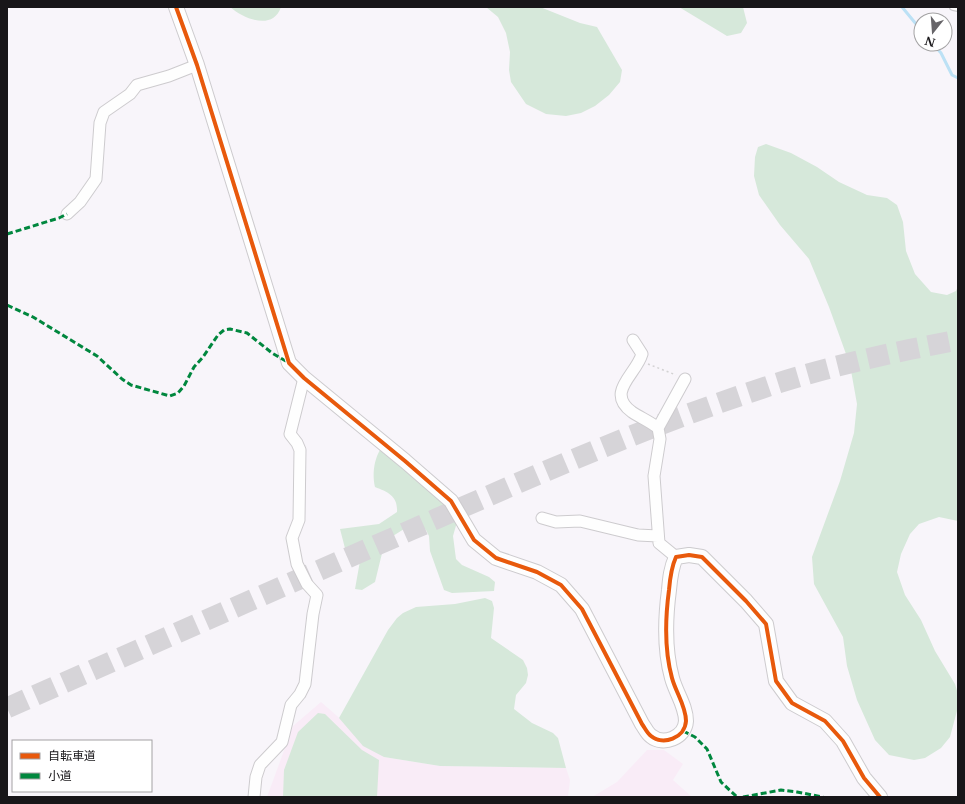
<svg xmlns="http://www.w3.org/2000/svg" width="965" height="804" font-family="'Libre Baskerville','Noto Sans JP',serif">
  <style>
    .education { fill: #f9ecf7 }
    .green { fill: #d6e8da }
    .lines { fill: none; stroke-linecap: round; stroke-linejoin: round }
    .stream { stroke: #bce1f5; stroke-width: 3 }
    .motorway-tunnel { stroke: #d6d4d8; stroke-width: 21; stroke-dasharray: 21 10; stroke-linecap: butt }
    .service-casing { stroke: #cdcbce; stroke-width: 8 }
    .minor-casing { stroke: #cdcbce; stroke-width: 13 }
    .tertiary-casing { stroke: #cdcbce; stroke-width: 16 }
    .path { stroke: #d3d2d3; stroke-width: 1.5; stroke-dasharray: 2 3; stroke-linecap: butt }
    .service { stroke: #fefefe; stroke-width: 5.5 }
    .minor { stroke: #fefefe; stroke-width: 11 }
    .tertiary { stroke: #fefefe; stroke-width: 14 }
    .quiet { stroke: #00873e; stroke-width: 3; stroke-dasharray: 6 3; stroke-linecap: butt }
    .cycleway-casing { stroke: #fff; stroke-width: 6 }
    .cycleway { stroke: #e8590c; stroke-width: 4 }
  </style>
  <rect width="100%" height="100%" fill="#f8f5fa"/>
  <path class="education" d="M321,702l63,55 56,9 126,2 4,12 -2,17h-301l26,-71z
    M647,750h17l19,14 -10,16 19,17h-100l25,-15z"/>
  <path class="green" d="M230,7h51c-8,24 -37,12 -51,0z
    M486,7h54l40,16 17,4 25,43 -2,12 -11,13 -14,11 -14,7 -15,3 -20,-2 -20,-10 -15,-22 -2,-12 1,-18 -4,-19 -8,-16z
    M679,7h64l4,16 -6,10 -14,3z
    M766,144l25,9 26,14 22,15 28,13 20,3 10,7 6,17 3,29 9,23 16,18 16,3 9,-4 2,-5v235l-19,-4 -20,7 -9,10 -9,20 -4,18 8,23 16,25 14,31 20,33 3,10v13l-8,30 -9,11 -16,10 -11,2 -25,-5 -14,-15 -18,-40 -10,-34 -4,-29 -29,-53 -2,-27 28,-76 14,-48 3,-29 -7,-39 -21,-58 -20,-48 -29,-34 -21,-30 -5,-19 1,-19 3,-10z
    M380,450l54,34 23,38 -4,14 3,23 6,6 27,12 6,5 -1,9 -42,2 -8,-3 -14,-39 -1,-15 -3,-6 -6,-4 -16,3 -19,12 -10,41 -13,8 -7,-1 5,-28 -13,-5 -7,-27 39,-5 18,-12c1,-16 -9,-20 -22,-25 -3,-12 -1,-27 5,-37z
    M485,598l7,3 2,7 -3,30 32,22 4,8 1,7 -2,8 -10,12 -2,14 18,14 21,10 5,5 8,30 -126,-2 -56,-9 -21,-11 -24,-28 49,-88 9,-12 6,-5 13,-6 39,-3z
    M318,713l7,1 37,36 17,10 -2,37h-94l1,-27 14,-38z"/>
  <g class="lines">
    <path class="stream" d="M902,7l19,23
      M933,44l8,9 11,22 6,3"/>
    <path class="motorway-tunnel" d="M7,708c135,-60 270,-119 404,-178 113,-50 226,-100 343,-139 66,-23 135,-38 204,-51"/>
    <g class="service-casing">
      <path id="service" d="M953,7l5,1"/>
    </g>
    <g class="minor-casing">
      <path id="minor" d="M67,214l13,-12 16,-23 4,-56 4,-11 26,-18 7,-9 32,-9 28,-11
        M633,340l9,14c-6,21 -37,38 -10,58 9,6 17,9 26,16l2,11 -6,37 5,67 17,14
        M658,428l27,-49
        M542,518l14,4 24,-1 58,14 20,1
        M254,797l2,-20 4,-12 22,-23 9,-37 9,-11 5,-10 8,-70 4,-19 -10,-11 -10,-20 -5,-26 7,-18 1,-70 -3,-7 -7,-9 14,-56"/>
    </g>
    <g class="tertiary-casing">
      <path id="tertiary" d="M176,7l21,58 92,298 15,15 101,83 46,40 23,39 22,18 41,14 24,13 21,24 60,115c3,4 5,9 9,12 12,10 34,2 35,-15 0,-15 -10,-28 -14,-43 -8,-29 -7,-58 -3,-88 1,-12 2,-22 7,-33l13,-2 13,2 44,44 20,23 10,57 16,22 33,18 18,20 21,37 16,19"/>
    </g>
    <path class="path" d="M648,364l28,11"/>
    <use href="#service" class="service"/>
    <use href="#minor" class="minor"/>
    <use href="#tertiary" class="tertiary"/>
    <path class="quiet" d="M7,234l52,-16 8,-4
      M7,305l26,12 64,39 25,23 9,6 39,11 8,-3 6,-7 10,-19 9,-10 15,-22 6,-5 6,-1 17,4 25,20 17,10
      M683,731l12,6 12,12 14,33 16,15
      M743,797l38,-7 16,2 26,5"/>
    <g class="cycleway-casing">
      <path id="cycleway" d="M176,7l21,58 92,298 15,15 101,83 46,40 23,39 22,18 41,14 24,13 21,24 60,115c3,4 5,9 9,12 12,10 34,2 35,-15 0,-15 -10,-28 -14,-43 -8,-29 -7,-58 -3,-88 1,-12 2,-22 7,-33l13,-2 13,2 44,44 20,23 10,57 16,22 33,18 18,20 21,37 16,19"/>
    </g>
    <use href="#cycleway" class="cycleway"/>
  </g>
  <rect width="965" height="804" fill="none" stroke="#181619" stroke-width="16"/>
  <rect x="12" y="740" width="140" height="52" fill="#ffffff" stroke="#a3a2a3"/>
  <rect x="20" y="753" width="20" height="6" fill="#e8590c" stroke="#a3a2a3"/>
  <text x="48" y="760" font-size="12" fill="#181619">自転車道</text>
  <rect x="20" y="773" width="20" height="6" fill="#00873e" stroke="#a3a2a3"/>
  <text x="48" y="780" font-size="12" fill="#181619">小道</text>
  <g transform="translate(933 32) rotate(197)"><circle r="19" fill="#ffffff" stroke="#a3a2a3"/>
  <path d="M0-3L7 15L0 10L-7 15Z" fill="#666468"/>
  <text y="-6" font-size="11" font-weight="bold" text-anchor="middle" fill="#181619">N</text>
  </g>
</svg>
